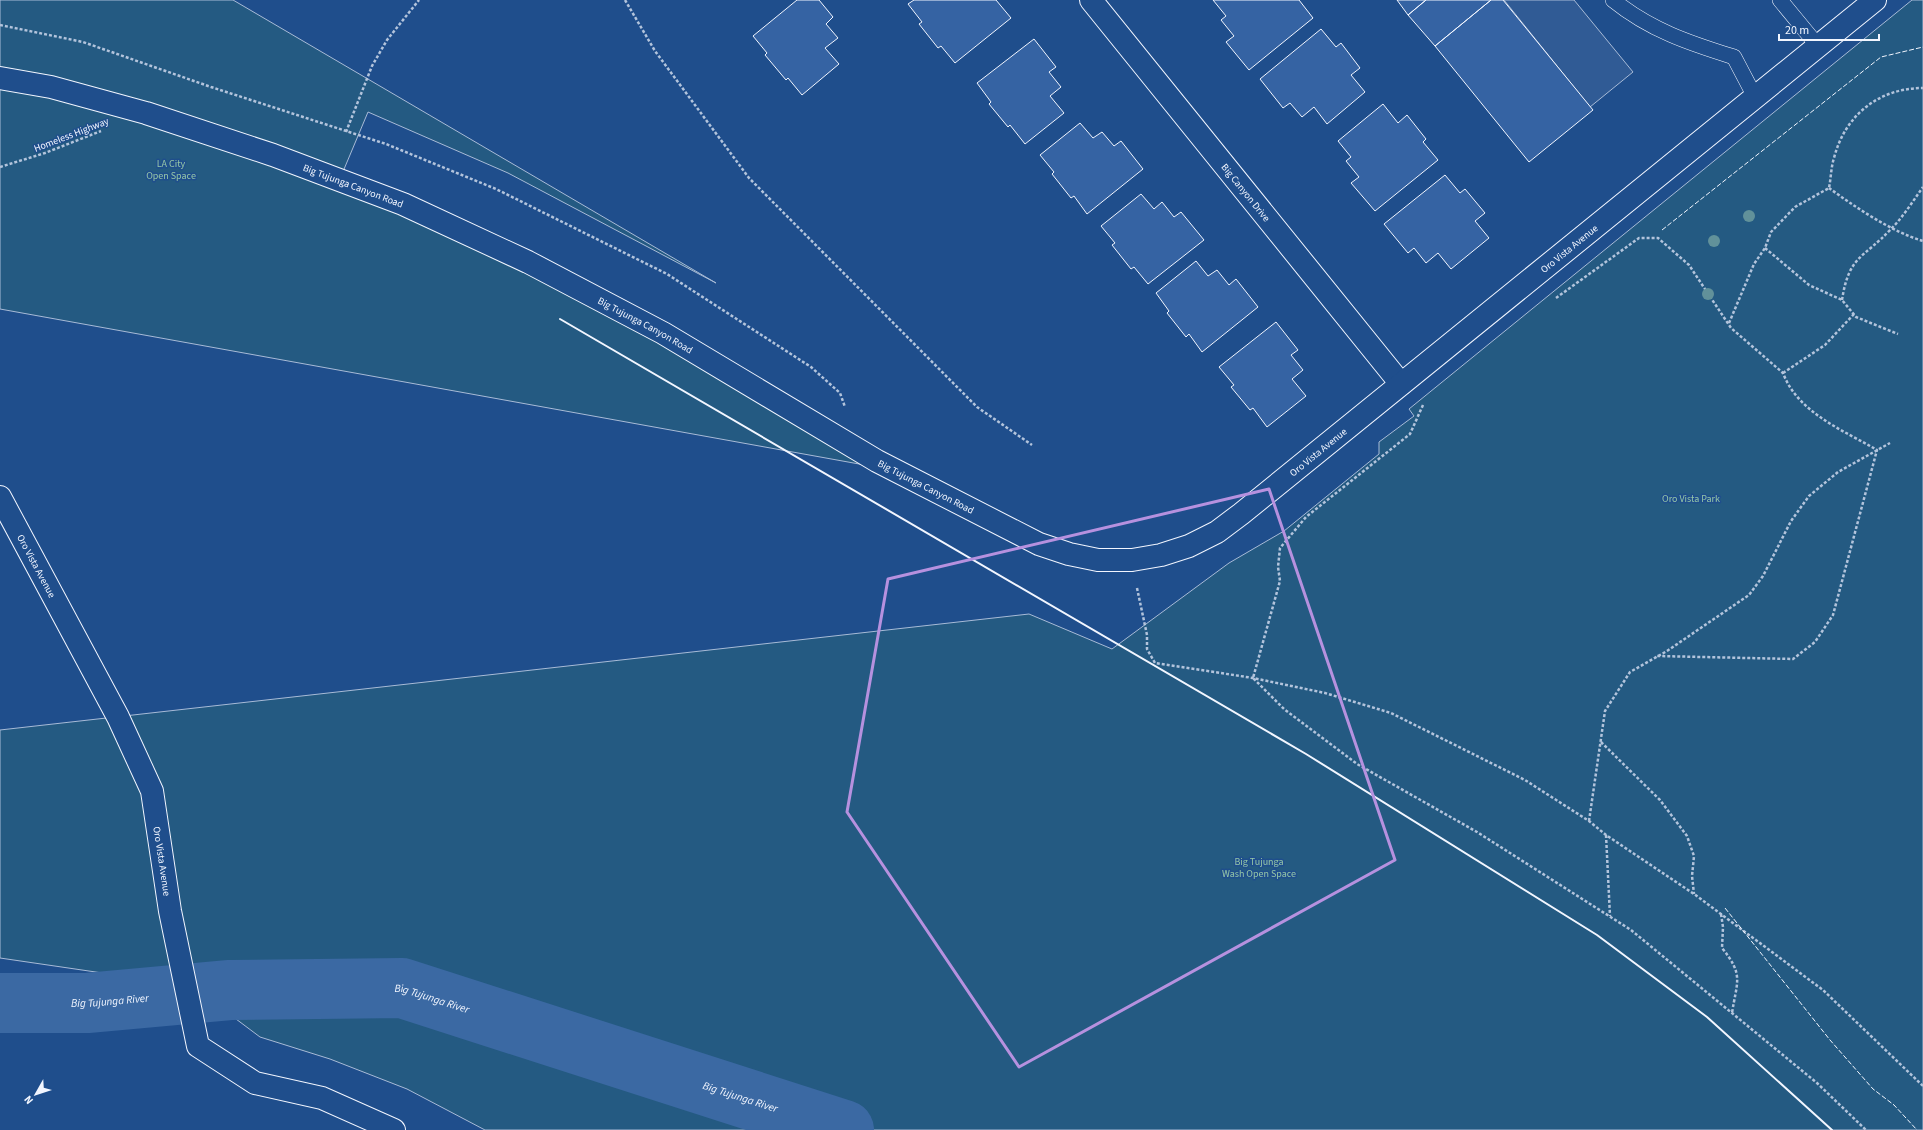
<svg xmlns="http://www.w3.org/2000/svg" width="1923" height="1130" font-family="'Source Sans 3',sans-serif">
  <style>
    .green { fill: #245a82; stroke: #a8bbd7 }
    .parking { fill: #305b95; stroke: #a8bbd7 }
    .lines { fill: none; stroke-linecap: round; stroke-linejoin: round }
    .river { stroke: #3b69a3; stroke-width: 60 }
    .building { fill: #3563a3; stroke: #f2f6ff }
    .lane-casing { stroke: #f2f6ff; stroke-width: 16 }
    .street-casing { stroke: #f2f6ff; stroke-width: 24 }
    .secondary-casing { stroke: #f2f6ff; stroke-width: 24 }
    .path { stroke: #b3c4dc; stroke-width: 2.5; stroke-dasharray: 3 2; stroke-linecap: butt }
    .lane { stroke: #1f4e8c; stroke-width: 15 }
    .street { stroke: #1f4e8c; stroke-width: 22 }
    .secondary { stroke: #1f4e8c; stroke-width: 22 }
    .fence { stroke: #f2f6ff; stroke-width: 1; stroke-dasharray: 5 2; stroke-linecap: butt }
    .wall { stroke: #f2f6ff; stroke-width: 2 }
    .tree { fill: #61919a }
    .marked { fill: none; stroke: #b691df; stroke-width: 3; stroke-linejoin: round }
    .labels { text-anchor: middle; stroke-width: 3; stroke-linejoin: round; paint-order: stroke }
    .street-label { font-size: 10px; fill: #f2f6ff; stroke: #1f4e8c }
    .park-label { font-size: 10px; fill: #97c8a6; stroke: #1f4e8c }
    .water-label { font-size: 11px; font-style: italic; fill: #f2f6ff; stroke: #1f4e8c }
  </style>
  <rect width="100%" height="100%" fill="#1f4e8c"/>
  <path class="green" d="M0,0h233l483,283 -208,-110 -140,-61 -26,62 567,299 -909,-164z
    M1912,0h11v1130h-1438l-78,-41 -77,-30 -70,-22 -24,-18 -19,-22 -12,-28 -41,13 -164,-24v-228l1029,-116 83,35 117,-86 55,-32 95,-77v-12l35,-26 -5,-7z"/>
  <path class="parking" d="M1504,0h70l59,72 -43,35z"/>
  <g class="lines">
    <path class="river" id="s1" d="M0,1003h87l143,-13 172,-2 442,142"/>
  </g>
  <path class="building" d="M797,0h22l14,17 -7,7 12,14 -13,10 14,16 -37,31 -14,-17 -2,2 -21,-25 2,-2 -14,-17z
    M914,0h82l15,18 -56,45 -14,-17 -3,2 -19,-24 3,-2 -14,-18z
    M1213,0h86l14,18 -64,52 -23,-28 8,-6 -13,-16 5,-4z
    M1397,0h29l-18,15z
    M1426,0h65l-56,46 -27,-31z
    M1491,0h12l90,110 -64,52 -94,-116z
    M1321,29l15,18 5,-4 19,25 -9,7 14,17 -38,32 -13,-17 -12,10 -12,-14 -7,5 -23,-29z
    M1034,39l22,28 -7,5 12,15 -11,9 14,17 -39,31 -15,-19 -2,2 -19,-23 2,-2 -14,-19z
    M1383,104l15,19 9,-8 19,24 -3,3 15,18 -63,51 -24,-28 8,-6 -13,-16 5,-4 -13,-16z
    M1080,123l13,15 9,-6 12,14 7,-5 22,28 -56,45 -13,-18 -3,2 -19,-24 2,-2 -14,-17z
    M1445,175l15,18 5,-4 20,24 -10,8 14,17 -38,31 -13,-16 -12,10 -12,-15 -6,5 -24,-29z
    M1141,194l13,15 8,-7 12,15 7,-5 23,28 -56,44 -14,-17 -3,2 -19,-24 3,-2 -14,-17z
    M1196,261l12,15 9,-6 12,15 7,-6 22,28 -56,45 -13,-18 -3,3 -19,-24 2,-2 -13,-18z
    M1276,322l22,28 -7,5 12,15 -11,9 14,17 -39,31 -14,-19 -3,2 -19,-23 3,-2 -15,-18z"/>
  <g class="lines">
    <g class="lane-casing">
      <path id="lane" d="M1613,0c37,30 76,43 121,57l21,40
        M1780,0l38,46"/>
    </g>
    <g class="street-casing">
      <g id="street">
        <path id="s2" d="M1091,0l310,384"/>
        <path id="s3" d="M0,497l118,220 34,74 18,120 28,135 57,37 67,15 72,32"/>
      </g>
    </g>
    <g class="secondary-casing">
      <g id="secondary">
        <path id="s4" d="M0,78l51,9 95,26 127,42 130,49 125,58 135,71 214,128 162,83 30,10 29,6h34l29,-5 28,-9 28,-14 24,-18 634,-514"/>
      </g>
    </g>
    <path class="path" d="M625,0l30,51 94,127 228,229 55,38
      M0,25l83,17 128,45 175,57 110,45 171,85 144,93 29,26 5,14
      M346,132l26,-66 15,-26 32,-40
      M0,167l45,-14 56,-22
      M1829,188c26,19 63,44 94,53
      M1765,248l44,37 33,15 14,17 42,17
      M1556,298l83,-60h19l31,27 42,63 52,45c15,40 60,57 94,77l-44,165 -18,27 -22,17 -136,-3
      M1842,300c7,-45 21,-41 49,-71 12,-12 22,-28 32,-42
      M1729,323l25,-59 11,-16 6,-16 24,-25 34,-19c2,-10 2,-21 5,-30 11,-43 45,-70 89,-70
      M1783,373l42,-28 29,-31
      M1423,405l-13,29 -104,83 -26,31 -2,19 2,14 -27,97 31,31 73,55 120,68 154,98 186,153 49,47
      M1137,588l10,47v14l8,14 98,15 72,15 66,20 134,67 64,41 17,14 88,59 129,96 100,96
      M1601,742l59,58 27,36 7,20 -2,20 2,18
      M1589,821l16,-110 25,-39 37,-21 82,-56 14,-19 28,-55 18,-25 29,-24 52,-29
      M1606,835l4,81
      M1721,914l2,13 -1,21c22,27 15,33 10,65"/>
    <use href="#lane" class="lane"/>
    <use href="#street" class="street"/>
    <use href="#secondary" class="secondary"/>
    <path class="fence" d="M1662,230l219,-173 42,-10
      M1725,908l105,132 43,49 21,16 23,25"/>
    <path class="wall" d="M560,319l746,435 291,181 110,82 125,113"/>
  </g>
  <g class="tree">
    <circle cx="1749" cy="216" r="6"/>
    <circle cx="1714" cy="241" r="6"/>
    <circle cx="1708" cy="294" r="6"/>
  </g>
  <path class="marked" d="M1269,489l126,371 -376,207 -172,-255 41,-233z"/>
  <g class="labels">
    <g class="street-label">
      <text transform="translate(71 134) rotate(-21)" y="4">Homeless Highway</text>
      <text dy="4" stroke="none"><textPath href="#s4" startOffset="370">Big Tujunga Canyon Road</textPath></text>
      <text dy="4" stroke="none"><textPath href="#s2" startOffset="247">Big Canyon Drive</textPath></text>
      <text dy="4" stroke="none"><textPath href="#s4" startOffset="1782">Oro Vista Avenue</textPath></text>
      <text dy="4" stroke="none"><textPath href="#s4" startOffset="694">Big Tujunga Canyon Road</textPath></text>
      <text dy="4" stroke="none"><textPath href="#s4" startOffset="1459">Oro Vista Avenue</textPath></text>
      <text dy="4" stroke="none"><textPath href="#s4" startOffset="1018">Big Tujunga Canyon Road</textPath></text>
      <text dy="4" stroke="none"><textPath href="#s3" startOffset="78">Oro Vista Avenue</textPath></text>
      <text dy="4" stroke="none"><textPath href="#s3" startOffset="402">Oro Vista Avenue</textPath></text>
    </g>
    <g class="park-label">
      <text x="171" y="167">LA City<tspan x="171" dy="12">Open Space</tspan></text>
      <text x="1691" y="502">Oro Vista Park</text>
      <text x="1259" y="865">Big Tujunga<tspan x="1259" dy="12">Wash Open Space</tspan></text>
    </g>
    <g class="water-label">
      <text dy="4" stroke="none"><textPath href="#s1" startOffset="434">Big Tujunga River</textPath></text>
      <text dy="4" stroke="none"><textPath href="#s1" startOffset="110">Big Tujunga River</textPath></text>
      <text dy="4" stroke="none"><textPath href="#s1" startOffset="758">Big Tujunga River</textPath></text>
    </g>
  </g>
  <g transform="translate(36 1094) rotate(231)" stroke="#1f4e8c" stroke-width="3" paint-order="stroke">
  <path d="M0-3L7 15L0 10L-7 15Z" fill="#f2f6ff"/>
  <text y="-6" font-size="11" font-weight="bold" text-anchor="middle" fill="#f2f6ff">N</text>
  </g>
  <path d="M1779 34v6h100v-6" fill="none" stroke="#f2f6ff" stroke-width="2"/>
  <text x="1785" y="34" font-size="12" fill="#f2f6ff" stroke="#1f4e8c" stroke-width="3" paint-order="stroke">20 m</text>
</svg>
